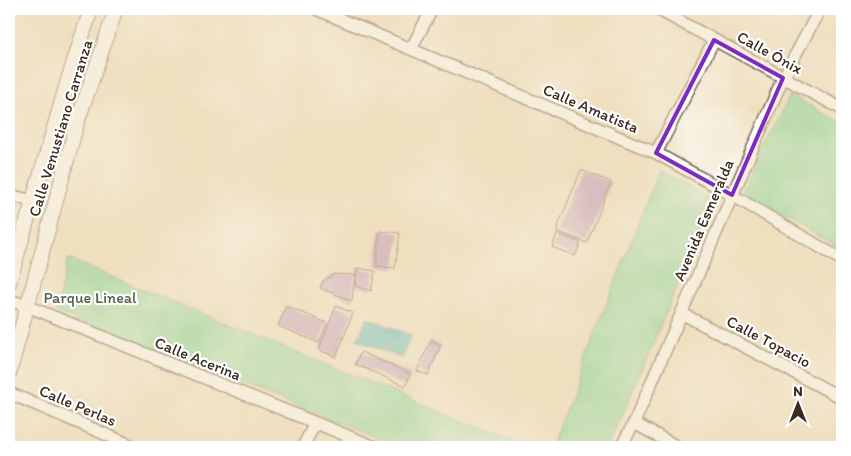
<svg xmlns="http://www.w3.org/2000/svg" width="851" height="456" font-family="Itim,sans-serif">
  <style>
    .green { fill: #82d89b; stroke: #5e815c }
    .water { fill: #44b4bb; stroke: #406f6c }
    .building { fill: #bf95c0 }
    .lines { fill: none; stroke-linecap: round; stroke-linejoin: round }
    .minor-casing { stroke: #7a6956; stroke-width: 14 }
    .tertiary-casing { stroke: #7a6956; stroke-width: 16 }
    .minor { stroke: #fff; stroke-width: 11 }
    .tertiary { stroke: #fff; stroke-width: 14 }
    .marked { fill: none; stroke: #7b2cbf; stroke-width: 4; stroke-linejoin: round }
    .labels { text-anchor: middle; stroke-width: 4.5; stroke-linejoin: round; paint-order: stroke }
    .street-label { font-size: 16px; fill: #3b2a1e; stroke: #fff }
    .park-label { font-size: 16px; fill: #505e44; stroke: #fff }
  </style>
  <rect width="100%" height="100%" fill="#fff"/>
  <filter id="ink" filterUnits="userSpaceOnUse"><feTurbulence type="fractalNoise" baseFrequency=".02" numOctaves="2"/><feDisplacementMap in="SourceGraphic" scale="10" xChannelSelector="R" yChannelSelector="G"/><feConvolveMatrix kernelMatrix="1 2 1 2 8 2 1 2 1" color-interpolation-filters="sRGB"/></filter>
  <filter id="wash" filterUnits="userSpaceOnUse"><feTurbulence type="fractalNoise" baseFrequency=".0096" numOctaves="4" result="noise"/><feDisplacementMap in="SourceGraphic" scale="20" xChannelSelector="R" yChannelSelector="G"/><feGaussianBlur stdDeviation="1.12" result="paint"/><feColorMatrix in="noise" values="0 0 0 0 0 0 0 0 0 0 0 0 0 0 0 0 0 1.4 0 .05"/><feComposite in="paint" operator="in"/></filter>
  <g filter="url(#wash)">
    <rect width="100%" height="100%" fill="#efdfbe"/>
    <path class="green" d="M790,95l52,28v126l-100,-56z
      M659,170l55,31 -93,217 -14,29h-56z
      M68,259l459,188h-127l-344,-135z"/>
    <path class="water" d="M367,318l44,17 -9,23 -45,-18z"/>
    <g id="blocks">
      <path class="building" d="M581,170l30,12 -24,61 -31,-12z
        M380,231l20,2 -5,35 -19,-2z
        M557,234l24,9 -6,13 -23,-9z
        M357,268l18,3 -4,20 -16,-5z
        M334,274l21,1 -3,26 -32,-13 3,-7z
        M286,306l41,17 -8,20 -41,-17z
        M336,306l17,7 -17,44 -17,-7z
        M431,340l10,5 -13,30 -11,-4z
        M361,352l50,22 -6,12 -50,-22z"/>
    </g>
  </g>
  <g filter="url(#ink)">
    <use href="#blocks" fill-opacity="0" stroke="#7a6956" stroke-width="1"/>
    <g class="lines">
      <g class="minor-casing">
        <path id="minor" d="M316,9l340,144 76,42 110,65
          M657,9l185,100
          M411,49l21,-40
          M656,153l58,-113
          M9,195l24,6
          M9,300l18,6 348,141
          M681,313l161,85
          M9,393l126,54
          M634,423l44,24
          M303,447l12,-24
          M621,447l13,-24 149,-345 37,-69"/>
      </g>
      <g class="tertiary-casing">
        <path id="tertiary" d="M9,283l59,-203 23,-71
          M9,374l68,-251 39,-114"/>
      </g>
      <use href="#minor" class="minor"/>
      <use href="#tertiary" class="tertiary"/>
    </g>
  </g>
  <path d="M0 0H851V456H0ZM714,40l69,38 -51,117 -76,-42z" fill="#efdfbe" fill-opacity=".55" fill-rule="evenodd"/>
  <path class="marked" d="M714,40l69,38 -51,117 -76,-42z"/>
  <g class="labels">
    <g class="street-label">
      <text transform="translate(770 52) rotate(29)" y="6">Calle Ónix</text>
      <text transform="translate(591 108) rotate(23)" y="6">Calle Amatista</text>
      <text transform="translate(60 128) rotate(-73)" y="6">Calle Venustiano Carranza</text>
      <text transform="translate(703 220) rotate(-67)" y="6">Avenida Esmeralda</text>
      <text transform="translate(769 341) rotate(28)" y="6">Calle Topacio</text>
      <text transform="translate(198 358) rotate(22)" y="6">Calle Acerina</text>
      <text transform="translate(78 405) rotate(23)" y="6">Calle Perlas</text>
    </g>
    <g class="park-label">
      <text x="90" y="303">Parque Lineal</text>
    </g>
  </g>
  <rect width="851" height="456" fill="none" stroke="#fff" stroke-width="30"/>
  <g transform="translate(798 404)" stroke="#ffffff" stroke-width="4" paint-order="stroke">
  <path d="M0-4L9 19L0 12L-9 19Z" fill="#3b2a1e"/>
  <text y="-8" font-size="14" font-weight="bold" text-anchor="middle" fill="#3b2a1e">N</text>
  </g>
</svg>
